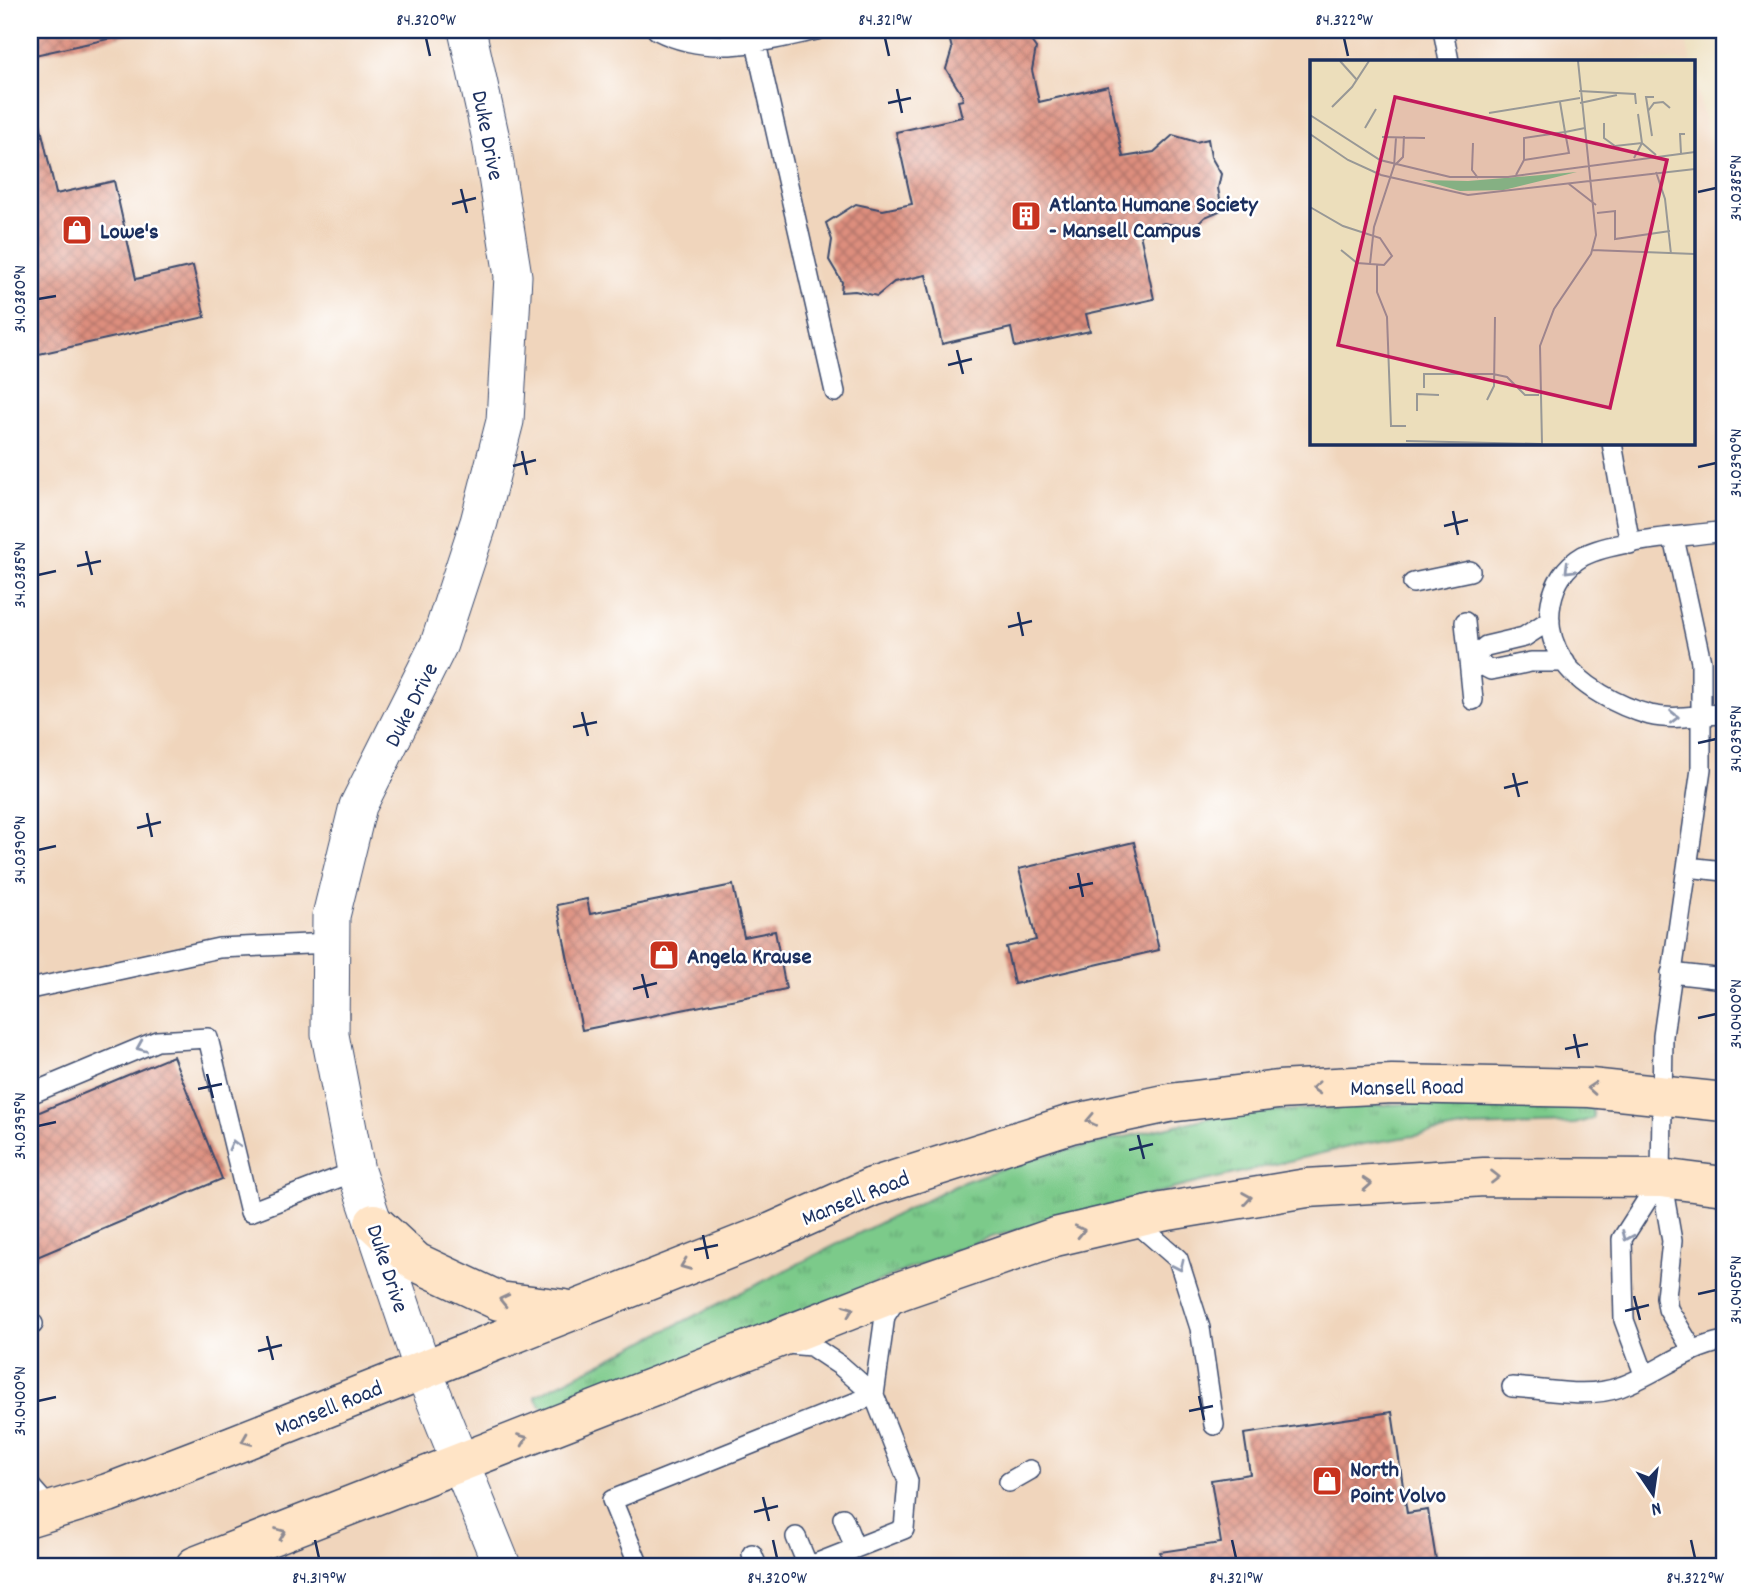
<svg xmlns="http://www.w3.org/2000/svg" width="1754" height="1596" font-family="Dekko,sans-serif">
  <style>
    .built { fill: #f0d5bc }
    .grass { fill: url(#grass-tufts); stroke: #4b7c74; stroke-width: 2 }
    .building { fill: url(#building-cross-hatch) }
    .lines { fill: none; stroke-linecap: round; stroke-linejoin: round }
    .service-casing { stroke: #3a496c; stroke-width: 22 }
    .minor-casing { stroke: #3a496c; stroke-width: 39 }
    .secondary-casing { stroke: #3a496c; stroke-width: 41 }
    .service { stroke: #fff; stroke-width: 19 }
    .minor { stroke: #fff; stroke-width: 37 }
    .secondary { stroke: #ffe4c6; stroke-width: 38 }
    .oneway { stroke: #8d97ae }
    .oneway2 { stroke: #8d8a92 }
    .ticks { fill: none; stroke: #1b2f5e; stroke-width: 2.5 }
    .labels { text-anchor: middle; stroke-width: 5; stroke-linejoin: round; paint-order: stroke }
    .street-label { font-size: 23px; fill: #1b2f5e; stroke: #fff }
    .poi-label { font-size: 23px; font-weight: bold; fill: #1b2f5e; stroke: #fff; text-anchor: start }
    .inset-road { fill: none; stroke: #989896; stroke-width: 2 }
    .view { fill: #c2185b; fill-opacity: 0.15; stroke: #c2185b; stroke-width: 3.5 }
    .inset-edge { fill: none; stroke: #1b2f5e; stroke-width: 3.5 }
    .neatline { fill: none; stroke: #1b2f5e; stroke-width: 2.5 }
    .ticks-label { font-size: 18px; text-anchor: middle; fill: #1b2f5e }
  </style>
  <defs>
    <pattern id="grass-tufts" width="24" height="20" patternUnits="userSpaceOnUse" patternTransform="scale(1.75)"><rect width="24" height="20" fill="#7bca8a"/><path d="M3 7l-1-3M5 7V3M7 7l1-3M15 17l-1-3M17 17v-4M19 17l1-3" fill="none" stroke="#64a474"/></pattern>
    <pattern id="building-cross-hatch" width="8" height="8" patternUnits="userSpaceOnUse" patternTransform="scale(1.75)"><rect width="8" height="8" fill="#dd8e7d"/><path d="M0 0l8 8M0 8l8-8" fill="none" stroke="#b2746a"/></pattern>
  </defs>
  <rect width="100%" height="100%" fill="#fff"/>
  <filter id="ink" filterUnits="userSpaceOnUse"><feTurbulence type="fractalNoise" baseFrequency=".0143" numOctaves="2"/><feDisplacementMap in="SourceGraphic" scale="14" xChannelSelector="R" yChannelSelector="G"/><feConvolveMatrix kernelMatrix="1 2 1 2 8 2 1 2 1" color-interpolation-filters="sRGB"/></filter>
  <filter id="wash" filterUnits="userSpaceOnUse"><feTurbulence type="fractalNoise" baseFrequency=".00686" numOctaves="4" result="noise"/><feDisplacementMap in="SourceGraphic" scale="28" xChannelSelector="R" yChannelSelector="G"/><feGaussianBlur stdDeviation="1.57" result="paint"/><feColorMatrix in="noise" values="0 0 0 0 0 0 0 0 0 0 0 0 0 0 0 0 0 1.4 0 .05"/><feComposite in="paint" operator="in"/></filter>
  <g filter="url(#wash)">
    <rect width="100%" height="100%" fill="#ecdebb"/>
    <path class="built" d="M30,30h1653l8,31h-380v382h382v-373l31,135v1361h-1694z"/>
    <path class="grass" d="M1454,1101l138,7 2,10 -19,6 -106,3 -117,19 -164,39 -204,54 -427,171c-12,-1 -18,-2 -22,-14l420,-211 70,-25 200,-46z"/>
    <g id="blocks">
      <path class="building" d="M30,30h114l1,1 -115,25z
        M967,30h56l13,18 -4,22 7,32 69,-16 15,71 31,-5 19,-17 23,7 12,-3 3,18 10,17 -3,14 4,22 -17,7 -11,11 -30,-5 -25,6 15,70 -68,15 4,17 -75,16 -4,-19 -69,16 -16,-69 -32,7 -17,14 -22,-5 -14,1 1,-10 -13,-22 3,-20 -6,-17 30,-19 27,6 29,-6 -16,-72 66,-15 -4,-16 5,-1 -1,-5 -16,-26 6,-20 -4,-16z
        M30,80l26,114 58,-13 22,98 57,-13 12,51 -175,39z
        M1134,842l25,108 -145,34 -8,-37 30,-7 -17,-71z
        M733,885l11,52 31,-6 11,58 -204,41 -25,-125 30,-6 3,15z
        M173,1056l49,123 -192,81v-144z
        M1392,1412l15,101 21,-3 9,56h-275l-2,-14 61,-9 -10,-63 39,-6 -6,-40z"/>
    </g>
  </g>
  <g filter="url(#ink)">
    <use href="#blocks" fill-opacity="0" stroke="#3a496c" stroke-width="2"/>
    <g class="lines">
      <g class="service-casing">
        <path id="service" d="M657,30c52,27 105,12 159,0
          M753,30l82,362
          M1443,30l6,31
          M1612,443l18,101
          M1724,531c-38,6 -108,8 -141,25 -35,20 -43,69 -21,103 17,27 58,48 88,56 25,6 49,-1 74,-1
          M1674,538l27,124v107l-38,267 -2,142 11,63 -6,56 2,12 24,40
          M1413,583l57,-12
          M1465,622l8,78
          M1470,659l21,11 40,-8h34
          M1470,659l16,-13 38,-9 26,-17
          M1687,867l37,4
          M1671,973l53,6
          M30,989l189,-41 112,-5
          M30,1094l127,-53 51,-3 42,174 106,-41
          M1132,1219l46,40 22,69 14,97
          M30,1325l3,-1
          M787,1344l24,2 30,20 33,29 34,86 -4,48 -94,37
          M1644,1374l-20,-54 -2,-81 39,-61
          M1512,1387c34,2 76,12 108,0 37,-13 65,-39 104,-46
          M874,1395l11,-79 13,-20
          M1009,1482l21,-12
          M30,1486l21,24
          M843,1518l12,30
          M796,1537l12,29
          M752,1554l5,12
          M639,1566l-27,-66 262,-105"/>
      </g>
      <g class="minor-casing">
        <path id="minor" d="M467,30l24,109 22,137 -8,145 -26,101 -40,122 -81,162 -27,110 -1,119 26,136 67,199 79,196"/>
      </g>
      <g class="secondary-casing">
        <path id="secondary" d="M374,1223l42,39 83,39 66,8
          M30,1517l78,-24 125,-48 539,-213 100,-45 199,-63 98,-21 109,-13 114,-6 198,4 134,14
          M195,1566l707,-276 153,-53 107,-25 145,-24 177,-11 177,1 63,8"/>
      </g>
      <use href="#service" class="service"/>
      <use href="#minor" class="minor"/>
      <use href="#secondary" class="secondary"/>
    </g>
    <defs><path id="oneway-chevron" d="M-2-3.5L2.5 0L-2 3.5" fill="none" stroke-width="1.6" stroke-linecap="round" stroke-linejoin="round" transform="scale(1.75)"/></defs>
    <g class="oneway">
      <use href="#oneway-chevron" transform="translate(1569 569) rotate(135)"/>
      <use href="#oneway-chevron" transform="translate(1674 717) rotate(1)"/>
      <use href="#oneway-chevron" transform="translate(141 1047) rotate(157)"/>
      <use href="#oneway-chevron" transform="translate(234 1145) rotate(-104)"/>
      <use href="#oneway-chevron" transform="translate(1627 1236) rotate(113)"/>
      <use href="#oneway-chevron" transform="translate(1179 1266) rotate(65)"/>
    </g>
    <g class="oneway2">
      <use href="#oneway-chevron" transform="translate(1316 1088) rotate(177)"/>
      <use href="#oneway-chevron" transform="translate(1592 1088) rotate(-176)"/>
      <use href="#oneway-chevron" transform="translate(1091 1120) rotate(168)"/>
      <use href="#oneway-chevron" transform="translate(1495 1177)"/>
      <use href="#oneway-chevron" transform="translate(1367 1184) rotate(-4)"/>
      <use href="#oneway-chevron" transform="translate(1247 1198) rotate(-9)"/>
      <use href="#oneway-chevron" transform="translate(1080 1231) rotate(-13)"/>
      <use href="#oneway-chevron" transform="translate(685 1265) rotate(159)"/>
      <use href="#oneway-chevron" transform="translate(504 1300) rotate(-167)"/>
      <use href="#oneway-chevron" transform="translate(849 1310) rotate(-21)"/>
      <use href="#oneway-chevron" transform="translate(523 1439) rotate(-22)"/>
      <use href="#oneway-chevron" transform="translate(246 1440) rotate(158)"/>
      <use href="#oneway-chevron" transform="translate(281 1533) rotate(-21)"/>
    </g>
  </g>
  <path class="ticks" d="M426,38l4,18M885,38l4,18M1344,38l4,18M897,89l5,24M888,103l23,-5M461,189l6,24M1698,192l18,-4M452,204l24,-6M38,299l18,-3M957,350l6,24M948,365l24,-6M522,451l5,24M513,466l23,-6M1698,467l18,-4M1453,511l5,24M1444,526l24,-6M86,551l6,24M77,566l24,-5M38,575l18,-4M1018,612l5,24M1008,627l24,-6M582,712l6,24M573,727l24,-5M1698,743l18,-4M1513,773l6,24M1504,788l24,-6M147,813l5,24M137,828l24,-6M38,850l18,-4M1078,873l5,24M1069,888l24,-5M642,974l6,24M633,989l24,-6M1698,1018l18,-4M1574,1034l5,24M1565,1049l23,-5M207,1074l6,24M198,1089l24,-5M38,1126l18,-4M1138,1135l6,24M1129,1150l24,-6M703,1235l5,24M694,1250l24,-5M1698,1294l18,-4M1634,1296l6,24M1625,1311l24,-6M267,1336l6,24M258,1351l24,-6M1199,1396l5,24M38,1401l18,-4M1189,1411l24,-5M763,1497l6,24M754,1512l24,-6M315,1540l4,18M773,1540l4,18M1232,1540l4,18M1691,1540l4,18"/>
  <defs>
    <g id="building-square" transform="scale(1.575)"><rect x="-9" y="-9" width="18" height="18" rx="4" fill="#c8321e" stroke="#fff"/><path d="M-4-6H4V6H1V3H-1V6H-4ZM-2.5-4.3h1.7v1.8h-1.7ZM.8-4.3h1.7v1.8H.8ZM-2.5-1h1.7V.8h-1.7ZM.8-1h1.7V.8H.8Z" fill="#fff"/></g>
    <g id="shop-square" transform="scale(1.575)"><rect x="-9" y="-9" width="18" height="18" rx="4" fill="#c8321e" stroke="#fff"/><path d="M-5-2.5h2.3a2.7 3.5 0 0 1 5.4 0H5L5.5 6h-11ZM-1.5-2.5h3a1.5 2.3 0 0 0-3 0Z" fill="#fff"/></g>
  </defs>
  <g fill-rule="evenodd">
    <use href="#building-square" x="1026" y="216"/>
    <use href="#shop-square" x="77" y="230"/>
    <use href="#shop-square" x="664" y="955"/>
    <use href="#shop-square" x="1327" y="1481"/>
  </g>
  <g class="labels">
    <g class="street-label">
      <text transform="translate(489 135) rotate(79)" y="8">Duke Drive</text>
      <text transform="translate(410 704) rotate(-63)" y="8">Duke Drive</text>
      <text transform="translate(1407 1086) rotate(-1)" y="8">Mansell Road</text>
      <text transform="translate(855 1197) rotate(-22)" y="8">Mansell Road</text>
      <text transform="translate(389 1268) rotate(72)" y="8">Duke Drive</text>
      <text transform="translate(328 1407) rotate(-22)" y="8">Mansell Road</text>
    </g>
    <g class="poi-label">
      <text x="1049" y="211">Atlanta Humane Society<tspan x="1049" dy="26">- Mansell Campus</tspan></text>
      <text x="100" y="238">Lowe's</text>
      <text x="687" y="963">Angela Krause</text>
      <text x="1350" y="1476">North<tspan x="1350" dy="26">Point Volvo</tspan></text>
    </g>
  </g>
  <g transform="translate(1310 60)">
    <rect width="385" height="385" fill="#ecdebb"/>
    <path d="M267,112l-73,18 -44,1 -38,-11 46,1z" fill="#7bca8a"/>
    <path class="inset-road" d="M30,1l17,19M269,31l56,3 1,10M270,43l37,-8M22,47l20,-20 17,-26M338,51l6,-8 9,-1 7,6M179,53l91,-15M0,55l70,45 70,17h58l187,-25M294,63v15l11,8 27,-3 14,12M55,68l11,-19M0,74l38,26 33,15 87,20 227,-26M342,76l-6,-39h8M72,77l43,1M163,83l-1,27 6,8M371,93l-1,-19h5M324,98l8,-15 -4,-29M214,100l45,-7 -4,-21 20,-4M85,105l8,-8 1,-21M346,112l9,27 6,55M206,115l8,-15v-22l41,-6 -5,-30M259,124l27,21M0,147l33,19 37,12 12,18 -8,9 -27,-2 -16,-13M287,153l18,-2v28l55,-8M282,190l103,4M60,204l4,-37 20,-61 2,-28M67,205v27l10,25 4,109h15M114,328v-14h69l14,3 18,18h14M177,340l7,-14 1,-69M107,351v-17l22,1M96,381l136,3M232,384l-2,-98 14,-37 37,-55 5,-19 -18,-174"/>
    <path class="view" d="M85,37l272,63 -57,248 -272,-63z"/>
    <rect width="385" height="385" class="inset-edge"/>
  </g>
  <rect width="1754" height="1596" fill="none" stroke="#fff" stroke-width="77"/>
  <g transform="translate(1653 1494) rotate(167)" stroke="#ffffff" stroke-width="5" paint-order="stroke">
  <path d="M0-5L12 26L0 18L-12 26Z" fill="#1b2f5e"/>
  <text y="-10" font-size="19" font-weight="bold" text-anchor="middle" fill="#1b2f5e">N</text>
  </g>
  <rect x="38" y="38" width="1678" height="1520" class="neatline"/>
  <g class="ticks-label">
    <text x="426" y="25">84.320°W</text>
    <text x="885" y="25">84.321°W</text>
    <text x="1344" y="25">84.322°W</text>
    <text transform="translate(1735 188) rotate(-90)" y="6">34.0385°N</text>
    <text transform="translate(19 299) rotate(-90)" y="6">34.0380°N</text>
    <text transform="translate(1735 463) rotate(-90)" y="6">34.0390°N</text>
    <text transform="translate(19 575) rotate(-90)" y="6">34.0385°N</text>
    <text transform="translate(1735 739) rotate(-90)" y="6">34.0395°N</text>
    <text transform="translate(19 850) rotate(-90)" y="6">34.0390°N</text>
    <text transform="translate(1735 1014) rotate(-90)" y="6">34.0400°N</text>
    <text transform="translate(19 1126) rotate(-90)" y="6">34.0395°N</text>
    <text transform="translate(1735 1290) rotate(-90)" y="6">34.0405°N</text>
    <text transform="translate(19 1401) rotate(-90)" y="6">34.0400°N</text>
    <text x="319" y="1583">84.319°W</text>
    <text x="777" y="1583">84.320°W</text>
    <text x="1236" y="1583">84.321°W</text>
    <text x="1695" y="1583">84.322°W</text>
  </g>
</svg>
